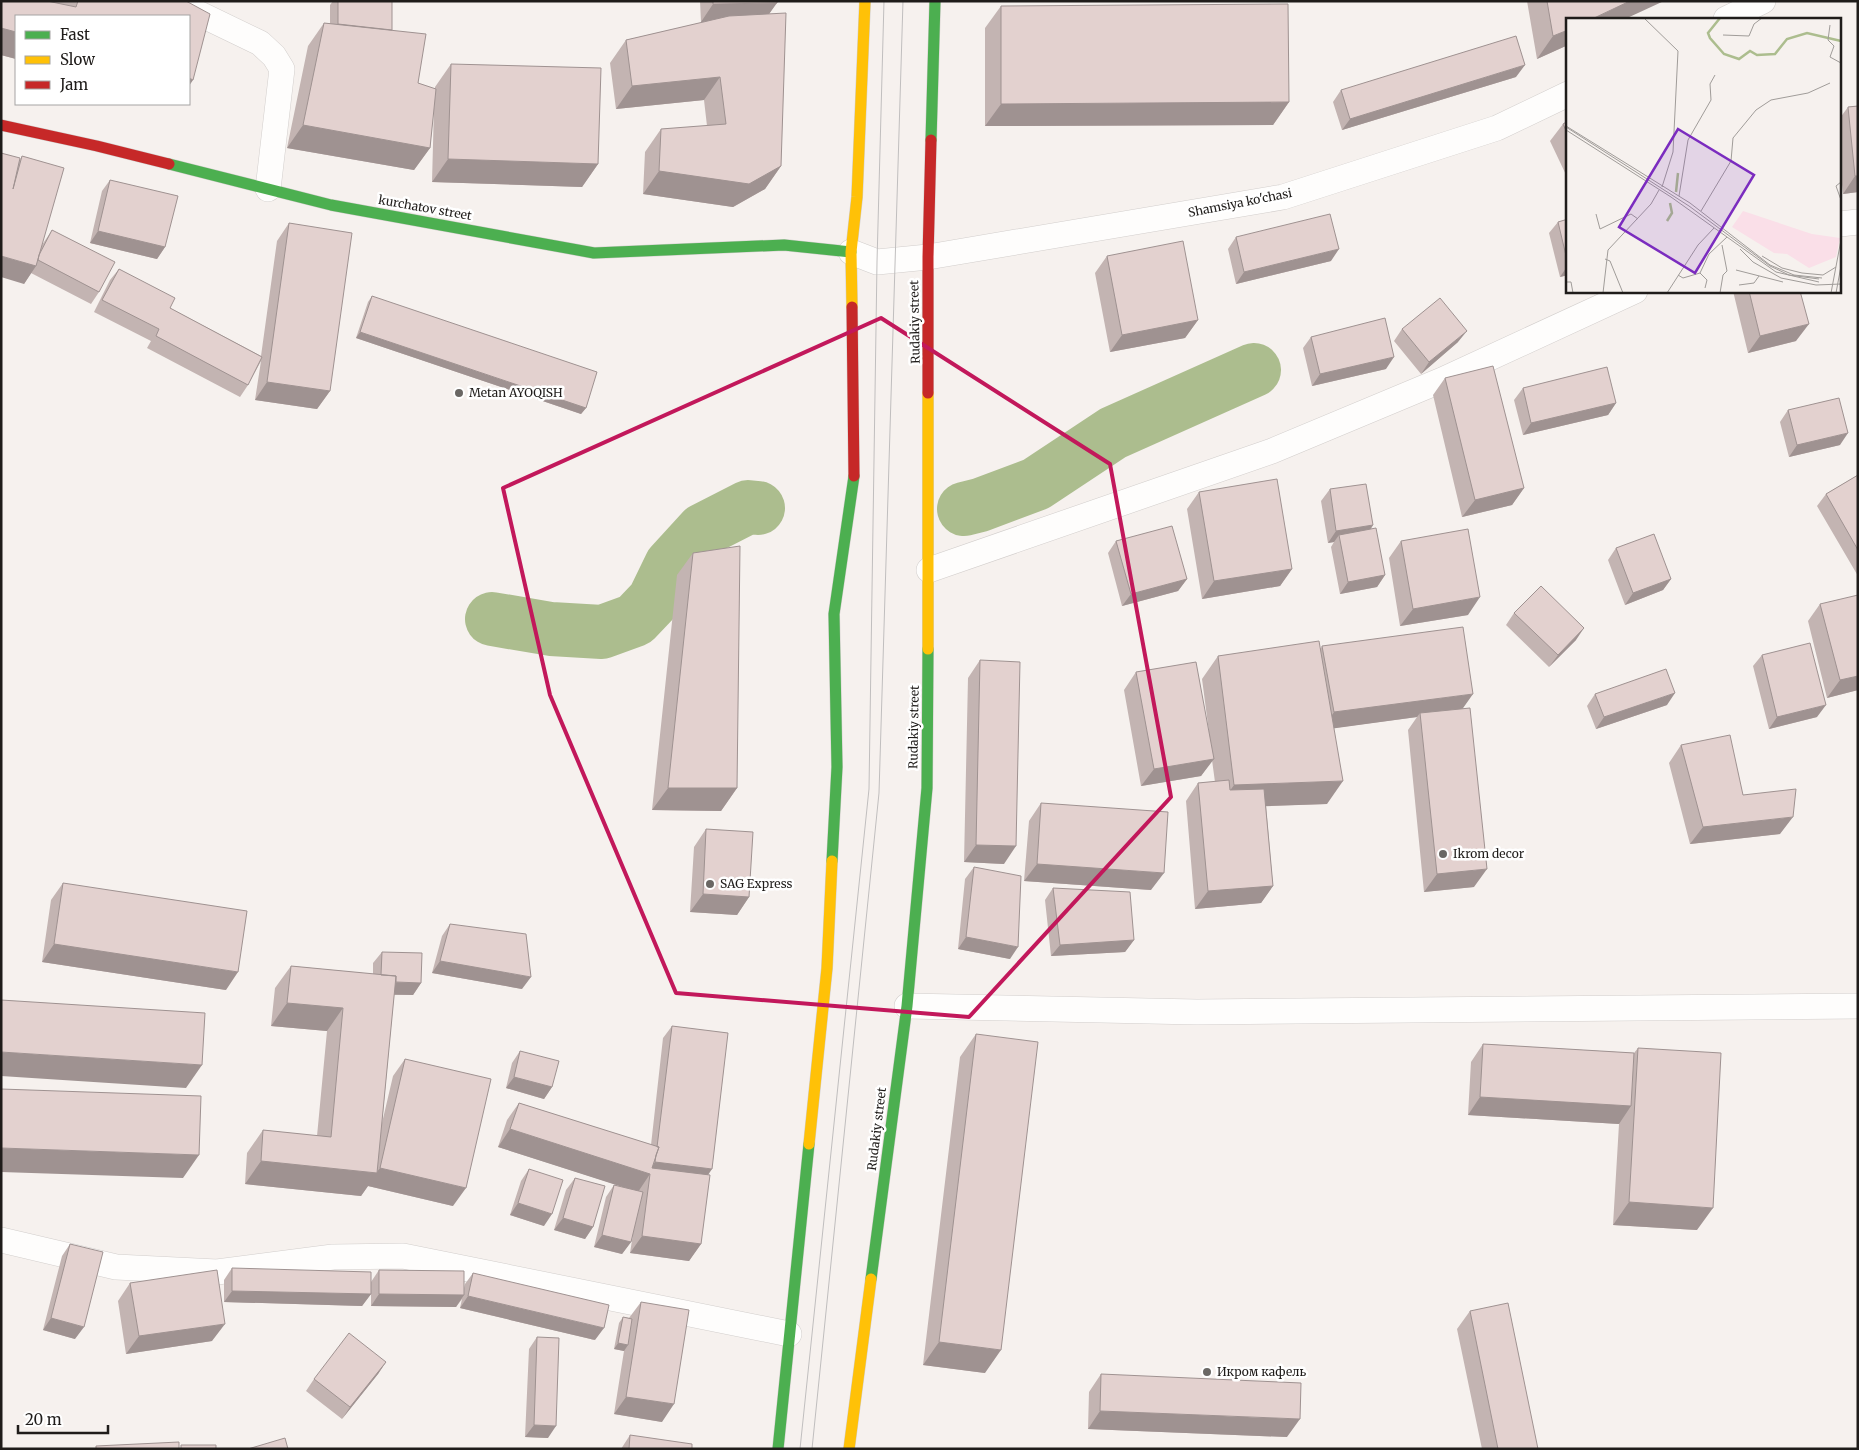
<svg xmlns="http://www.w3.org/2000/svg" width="1859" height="1450" font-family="Merriweather,serif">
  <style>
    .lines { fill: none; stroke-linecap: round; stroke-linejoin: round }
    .river { stroke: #acbd8e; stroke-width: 54 }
    .street-casing { stroke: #d2cecc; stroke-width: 26 }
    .fast-casing { stroke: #d2cecc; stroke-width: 12 }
    .slow-casing { stroke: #d2cecc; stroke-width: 12 }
    .jam-casing { stroke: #d2cecc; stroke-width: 12 }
    .street { stroke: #fefdfc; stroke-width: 25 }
    .fast { stroke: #4caf50; stroke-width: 11 }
    .slow { stroke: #ffc107; stroke-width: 11 }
    .jam { stroke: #c62828; stroke-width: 11 }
    .tram { stroke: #c0bebe; stroke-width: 1 }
    .wall { fill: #c3b4b2 }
    .shaded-wall { fill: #9f9291 }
    .building { fill: #e3d1cf; stroke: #9f9291 }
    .marked { fill: none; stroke: #c2185b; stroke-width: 4; stroke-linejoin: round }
    .poi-dot { fill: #6a6764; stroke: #fff; stroke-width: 2 }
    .labels { text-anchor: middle; stroke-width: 5; stroke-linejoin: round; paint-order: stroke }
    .street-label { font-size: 12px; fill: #1f1c1a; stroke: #fff }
    .poi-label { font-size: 12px; fill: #1f1c1a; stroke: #fff; text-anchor: start }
    .inset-river { fill: none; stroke: #acbd8e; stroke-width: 2.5 }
    .inset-road { fill: none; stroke: #a09c99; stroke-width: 1 }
    .view { fill: #7b2cbf; fill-opacity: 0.15; stroke: #7b2cbf; stroke-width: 2.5 }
    .inset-edge { fill: none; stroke: #1f1c1a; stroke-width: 2.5 }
  </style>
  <rect width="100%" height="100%" fill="#f6f1ee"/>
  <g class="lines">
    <path class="river" d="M964,509l16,-4 56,-21 77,-51 141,-63
      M492,619l59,10 51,3 33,-12 19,-20 17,-35 32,-35 45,-23 10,1"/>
    <g class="street-casing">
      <path id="street" d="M173,1l87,42 14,13 8,13 -14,120
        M1726,19l37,-18
        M1840,224l18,-2
        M851,252l26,10 51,-5 355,-60 214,-69 71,-34
        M929,570l343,-119 170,-71 193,-89
        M907,1006l290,6 661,-6
        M1,1240l115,27 101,5 116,-15 70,-1 386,78"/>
    </g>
    <g class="fast-casing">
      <path id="fast" d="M931,140l4,-139
        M169,164l162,41 263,48 190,-8 67,7
        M832,861l5,-94 -3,-153 20,-138
        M871,1279l36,-273 20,-218 1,-139
        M778,1449l31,-305"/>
    </g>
    <g class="slow-casing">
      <path id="slow" d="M852,307l-1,-55 6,-55 8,-196
        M928,649v-256
        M809,1144l18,-176 5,-107
        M849,1449l22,-170"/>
    </g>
    <g class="jam-casing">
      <path id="jam" d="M1,125l96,21 72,18
        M852,307l2,169
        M928,393v-136l3,-117"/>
    </g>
    <use href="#street" class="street"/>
    <use href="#fast" class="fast"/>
    <use href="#slow" class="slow"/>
    <use href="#jam" class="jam"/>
    <path class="tram" d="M800,1449l69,-660 8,-527 7,-261
      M812,1449l67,-656 24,-792"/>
  </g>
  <path class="wall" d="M1,1h185l-170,15v43l-15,-4z
    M333,1h59v29l26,53 17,6v-2l16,-23 147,100 -16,23 -150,-5 2,-75 -4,41 -16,22 -127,-22 21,-102 16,-23h6v-18z
    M700,1h77l-8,13 12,152 -16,23 -32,18 -90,-13 2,-42 16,-23 46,-3 -3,-26 -88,9 -6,-46 16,-23 79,-18h-4z
    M1527,1h137l-96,18v26l-31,14z
    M1001,6l288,96 -16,23 -288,1v-98z
    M1516,77l-174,53 -9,-28 8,-12z
    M1858,106v86l-15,2 -3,-28v-48l8,-11z
    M1568,121v58l-18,-38 13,-17z
    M1,153l19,7 2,-4 20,89 10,-15 47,62 -8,12 -60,-31 -7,11z
    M110,180l55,67 -8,12 -67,-16 12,-52z
    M1568,219v56l-8,2 -11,-44 9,-11z
    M289,223l41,168 -13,18 -62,-9 6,-39 -13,24 -8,12 -93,-49 4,-7 -57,-29 16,-32 9,-11 51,39 91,48 16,-115z
    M1236,237l95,24 -95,23 -8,-35z
    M1107,256l91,64 -13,18 -75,14 -15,-79z
    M1733,291h67l-4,50 -48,12z
    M372,296l214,112 -5,6 -225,-76 12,-36z
    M1402,329l56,13 -37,32 -27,-33z
    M1311,337l75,32 -74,17 -9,-38z
    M1445,378l79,110 -12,17 -50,12 -29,-122z
    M1523,388l93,15 -8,12 -85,20 -9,-35z
    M1788,410l52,35 -51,12 -9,-35z
    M1858,475v101l-41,-70 9,-12z
    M1330,489l43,36 -2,4 14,46 -8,12 -37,7 -9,-47 3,-5 -6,1 -7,-42z
    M1199,492l93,77 -12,17 -78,13 -15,-90z
    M1116,541l71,38 -9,12 -56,15 -14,-53z
    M1401,541l67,74 -68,11 -11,-68z
    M1616,548l55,31 -8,11 -38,15 -17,-45z
    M693,553l44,235 -16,23 -69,-1 25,-235z
    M1820,604l38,86 -31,8 -19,-77z
    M1514,613l62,27 -27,27 -43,-42z
    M1322,646l141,63 11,178 -50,5 -16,-162 9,-13 -83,11 -7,76 -61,2 7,80 -12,17 -66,6 -9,-108 12,-18 17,-1 -3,-22 -11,16 -60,10 -17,-96 12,-18 73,60 -7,-53 16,-23 103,-8z
    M1762,655l55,62 -48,12 -16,-63z
    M980,660l24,204 -40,-2 4,-184z
    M1595,694l72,11 -71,24 -9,-23z
    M1681,745l62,50 37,39 -90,10 -21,-81z
    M1041,803l110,87 -127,-9 5,-60z
    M706,829l43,68 -12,18 -47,-3 4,-65z
    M974,867l36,92 -52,-10 7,-70z
    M63,883l163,107 -184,-28 9,-62z
    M1053,888l81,52 -9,12 -74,4 -6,-56z
    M450,924l72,65 -90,-16 10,-37z
    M382,952l39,31 -8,12h-19l-12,128 11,-47 12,-17 48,147 -85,-20 -7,10 -116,-12 2,-31 16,-23 54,6 10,-105 -56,-5 4,-38 16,-22 82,8v-11z
    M672,1026l36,149 -7,69 -12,17 -59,-8 3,-19 -2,8 -9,12 -28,-7 12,-50 8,-12 16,4 -132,-42 9,-27 12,-17 132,42 12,-107z
    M976,1034l9,339 -62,-8 37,-308z
    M1483,1044l151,9 4,-5 59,182 -84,-5 6,-101 -151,-9 3,-53z
    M520,1051l32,36 -8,12 -38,-11 6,-25z
    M529,1169l15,57 -34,-11 11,-34z
    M575,1178l18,49 -8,12 -31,-9 12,-40z
    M70,1244l5,95 -32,-9 19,-74z
    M232,1268l139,26 -9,12 -138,-4v-22z
    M379,1270l85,18 1,-4 8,-11 122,67 -135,-32 2,-9 -6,8 -85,-1v-24z
    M130,1283l82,58 -86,13 -8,-53z
    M641,1302l21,120 -48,-8 10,-63 -10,-2 5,-26 4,-6 6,1z
    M1470,1311l68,138h-56l-25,-120z
    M537,1337l11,101 -23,-1 4,-88z
    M386,1362l-8,12 -36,45 -36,-28 8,-12z
    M1101,1374l186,63 -199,-8 1,-37z
    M630,1435l62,14h-71z"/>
  <path class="shaded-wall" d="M1630,1h34l-39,18h-33z
    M777,3l-13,18 -63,1 12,-18z
    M1,28l15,4v27l-15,-4z
    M1568,30v15l-31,14 16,-23z
    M1525,65l-9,12 -174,53 8,-11z
    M720,77l-16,23 -88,9 16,-23z
    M189,78l4,2 -4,6z
    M1289,102l-16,23 -288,1 16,-22z
    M303,125l127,23 -16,22 -127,-22z
    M448,159l150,5 -16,23 -150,-5z
    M781,166l-16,23 -32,18 -90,-13 16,-23z
    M1855,176h3v16l-15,2z
    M98,231l67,16 -8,12 -67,-16z
    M1339,249l-8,12 -95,23 8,-12z
    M1,256l35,10 -12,18 -23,-7z
    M1568,265v10l-8,2z
    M1198,320l-13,18 -75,14 12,-17z
    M1809,324l-13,17 -48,12 12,-17z
    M1467,331l-9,11 -37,32 8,-12z
    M360,332l226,76 -5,6 -225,-76z
    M1394,357l-8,12 -74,17 8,-12z
    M267,382l63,9 -13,18 -62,-9z
    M1616,403l-8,12 -85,20 8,-12z
    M1848,433l-8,12 -51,12 8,-12z
    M1524,488l-12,17 -50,12 13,-17z
    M1373,525l-8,12 -26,-2 -5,7 -6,1 8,-12z
    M1292,569l-12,17 -78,13 12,-18z
    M1385,575l-8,12 -37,7 8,-12z
    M1187,579l-9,12 -56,15 9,-12z
    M1671,579l-8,11 -38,15 8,-12z
    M1480,597l-12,18 -68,11 13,-17z
    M1584,628l-8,12 -27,27 9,-12z
    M1858,676v14l-31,8 13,-18z
    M1675,693l-8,12 -71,24 8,-12z
    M1473,694l-12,17 -41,2 -3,4 -95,13 12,-18z
    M1826,705l-9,12 -48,12 8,-12z
    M1214,759l-13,17 -60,10 13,-17z
    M1343,781l-16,23 -109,4 16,-23z
    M668,788h69l-16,23 -69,-1z
    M1793,817l-13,17 -90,10 13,-17z
    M976,845l40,1 -12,18 -40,-2z
    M1037,864l127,9 -13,17 -127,-9z
    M1487,869l-13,18 -50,5 13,-18z
    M1273,886l-12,17 -66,6 13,-18z
    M703,894l46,3 -12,18 -47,-3z
    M966,937l52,10 -8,12 -52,-10z
    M1134,940l-9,12 -74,4 9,-11z
    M54,944l184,28 -12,18 -184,-28z
    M440,961l91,16 -9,12 -90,-16z
    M381,982l40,1 -8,12 -40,-1z
    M287,1003l56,5 -16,23 -56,-5z
    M1,1052l201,13 -16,23 -185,-12z
    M514,1077l38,10 -8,12 -38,-11z
    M1480,1097l151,9 -12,18 -151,-9z
    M510,1129l137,44 8,-11 57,7 -8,12 -54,-7 -12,18 -140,-45z
    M1,1148l198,7 -16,23 -182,-6z
    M261,1161l115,12 4,-5 86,20 -13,18 -85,-20 -7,10 -116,-12z
    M1629,1202l84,6 -16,22 -84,-5z
    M518,1203l34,11 -8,12 -34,-11z
    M563,1218l30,9 -8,12 -31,-9z
    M602,1235l29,7 -9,12 -28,-7z
    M642,1236l59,8 -12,17 -59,-8z
    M232,1291l139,3 -9,12 -138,-4z
    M379,1294l85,1 -8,12 -85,-1z
    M468,1296l136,32 -9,12 -135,-32z
    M51,1318l33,9 -9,12 -32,-9z
    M225,1324l-13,17 -86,13 13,-18z
    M939,1342l62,8 -16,23 -62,-8z
    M618,1343l10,2 -4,6 -10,-2z
    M386,1362l-8,12 -36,45 8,-12z
    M626,1397l48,7 -12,18 -48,-8z
    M1100,1411l200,8 -13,18 -199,-8z
    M534,1425l22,1 -8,12 -23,-1z"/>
  <path class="building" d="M1,1h46l29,6 2,-6h108l24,13 -17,66 -4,-2v-62h-173v16l-15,-4z
    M338,1h54v29l-54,-6z
    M713,1h64v2l-64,1z
    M1547,1h83l-38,18h-24v11l-15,6z
    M1288,4l1,98 -288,2v-98z
    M786,13l-5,153 -32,18 -90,-13 2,-42 65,-5 -6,-47 -88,9 -6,-46 103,-24z
    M324,23l102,11 -8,49 18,6 -6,59 -127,-23z
    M1516,36l9,29 -175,54 -9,-29z
    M451,64l150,4 -3,96 -150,-5z
    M1858,106v70h-3l-7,-69z
    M1568,121v14l-5,-11z
    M1,153l19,5 -7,31 9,-33 42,12 -28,98 -35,-10z
    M110,180l68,16 -13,51 -67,-16z
    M1330,214l9,35 -95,23 -8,-35z
    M1568,219v45l-10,-42z
    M289,223l63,10 -22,158 -63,-9z
    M52,230l63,32 -16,30 -61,-32 1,-5z
    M1183,241l15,79 -76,15 -15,-79z
    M119,269l56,29 -5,10 92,49 -14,28 -92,-49 3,-7 -57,-29z
    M1749,291h51l9,33 -49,12z
    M372,296l225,76 -11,36 -226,-76z
    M1440,298l27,33 -38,31 -27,-33z
    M1385,318l9,39 -74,17 -9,-37z
    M1493,366l31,122 -49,12 -30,-122z
    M1607,367l9,36 -85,20 -8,-35z
    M1839,398l9,35 -51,12 -9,-35z
    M1858,475v75l-32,-56z
    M1277,479l15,90 -78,12 -15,-89z
    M1366,484l7,41 -37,6 -6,-42z
    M1172,526l15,53 -56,15 -15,-53z
    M1376,528l9,47 -37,7 -9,-47z
    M1468,529l12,68 -67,12 -12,-68z
    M1654,534l17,45 -38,14 -17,-45z
    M740,546l-3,242h-69l25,-235z
    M1541,586l43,42 -26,27 -44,-42z
    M1858,595v81l-18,4 -20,-76z
    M1463,627l10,67 -139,18 -12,-66z
    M1319,641l24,140 -109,4 -16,-129z
    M1810,643l16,62 -49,12 -15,-62z
    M980,660l40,2 -4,184 -40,-1z
    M1196,662l18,97 -60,10 -18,-97z
    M1666,669l9,24 -71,24 -9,-23z
    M1470,708l17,161 -50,5 -17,-161z
    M1730,735l13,60 53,-6 -3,28 -90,10 -22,-82z
    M1229,780l1,10 34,-1 9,97 -65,5 -10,-108z
    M1041,803l127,9 -4,61 -127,-9z
    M706,829l47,3 -4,65 -46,-3z
    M974,867l47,9 -3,71 -52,-10z
    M63,883l184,28 -9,61 -184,-28z
    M1053,888l77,4 4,48 -74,5z
    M450,924l76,10 5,43 -91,-16z
    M382,952l40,1 -1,30 -25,-1v-6l-15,-1z
    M291,966l105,10 -19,197 -116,-12 2,-31 68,7 12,-129 -56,-5z
    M1,1000l204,13 -3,52 -201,-13z
    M672,1026l56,7 -16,136 -57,-7 1,-7 3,-8h-2z
    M976,1034l62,8 -37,308 -62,-8z
    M1483,1044l151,9 -3,53 -151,-9z
    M1638,1048l83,5 -8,155 -84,-6z
    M520,1051l39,10 -7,26 -38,-10z
    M405,1059l86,20 -25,109 -86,-20z
    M1,1089l200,7 -2,59 -198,-7z
    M519,1103l140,44 -7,21 58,7 -9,69 -59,-8 8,-62 -140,-45z
    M529,1169l34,11 -11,34 -34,-11z
    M575,1178l30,8 -12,41 -30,-9z
    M614,1185l29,7 -12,50 -29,-7z
    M70,1244l33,8 -19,75 -33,-9z
    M232,1268l139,4v22l-139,-3z
    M217,1270l8,54 -86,12 -9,-53z
    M379,1270l85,1v24l-85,-1z
    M473,1273l136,32 -5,23 -136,-32z
    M641,1302l48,8 -15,94 -48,-7z
    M1508,1303l30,146h-40l-28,-138z
    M623,1317l9,2 -4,26 -10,-2z
    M349,1333l37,29 -36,45 -36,-28z
    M537,1337l22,1 -3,88 -22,-1z
    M1101,1374l200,9 -1,36 -200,-8z
    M630,1435l62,9v5h-63z
    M285,1438l3,11h-40z
    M179,1442v7h-83v-3z
    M181,1445h35v4h-35z"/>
  <path class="marked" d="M881,318l229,146 61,333 -202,220 -293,-24 -126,-298 -47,-207z"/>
  <g class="poi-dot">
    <circle cx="459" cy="393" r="5"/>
    <circle cx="1443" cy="854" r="5"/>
    <circle cx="710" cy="884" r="5"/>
    <circle cx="1207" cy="1372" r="5"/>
  </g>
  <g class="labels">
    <g class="street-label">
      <text transform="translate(1240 203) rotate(-11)" y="4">Shamsiya ko'chasi</text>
      <text transform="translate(425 208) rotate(10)" y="4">kurchatov street</text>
      <text transform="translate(915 322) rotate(-91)" y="4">Rudakiy street</text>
      <text transform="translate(914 727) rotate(-89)" y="4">Rudakiy street</text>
      <text transform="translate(877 1129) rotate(-83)" y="4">Rudakiy street</text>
    </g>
    <g class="poi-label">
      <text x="469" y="397">Metan AYOQISH</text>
      <text x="1453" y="858">Ikrom decor</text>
      <text x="720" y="888">SAG Express</text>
      <text x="1217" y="1376">Икром кафель</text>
    </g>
  </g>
  <g transform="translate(1566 18)">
    <rect width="275" height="275" fill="#f6f1ee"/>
    <path d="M177,193l69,23 28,4 -4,19 -27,11 -22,-14 -13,-1 -42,-26z" fill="#fadfe8"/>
    <path class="inset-river" d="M154,0l-12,15 2,5 14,16 15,5 11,-8 7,4 18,-1 12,-15 20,-6 34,8M110,174l2,-19M101,203l5,-8 -2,-10"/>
    <path class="inset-road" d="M78,0l34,33 -5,101 -11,35M264,7l-2,15 6,6 -4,11 11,6M157,17l26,1 5,-12 8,-6M0,108l124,77 80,62 24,10 28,3M0,109l123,79 81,60 19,9 30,4M0,112l105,67 105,75 43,10M275,164l-5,4 5,14M113,178l9,-56 23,-40 -1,-16 5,-9M135,193l30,-50 2,-23 23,-28 15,-10 37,-7 22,-10M30,196l4,15 31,-15 7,5M174,231l13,13 28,16 35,7 25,-1M196,238l20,12 20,5 21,2 13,-8M39,241l5,2 13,32M170,252l47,12M134,255l7,7 -2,8M112,257l5,3 17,-5 9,-19 18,-17M0,264h5l2,11M173,267l15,-2 5,-7M37,275l5,-43 43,-46 8,-14M101,275l31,-48 16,-17M154,275l3,-18 4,-4 -5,-26M265,275l10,-53M270,275l5,-27"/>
    <path class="view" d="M112,111l76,46 -59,98 -76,-46z"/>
    <rect width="275" height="275" class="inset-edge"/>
  </g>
  <rect width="1859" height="1450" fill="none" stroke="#1f1c1a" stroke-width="5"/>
  <rect x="15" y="15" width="175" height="90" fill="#ffffff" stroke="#a5a4a3"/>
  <rect x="25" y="31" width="25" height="8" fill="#4caf50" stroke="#a5a4a3"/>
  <text x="60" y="40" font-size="15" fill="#1f1c1a">Fast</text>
  <rect x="25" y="56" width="25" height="8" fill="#ffc107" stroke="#a5a4a3"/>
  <text x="60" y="65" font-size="15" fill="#1f1c1a">Slow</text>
  <rect x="25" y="81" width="25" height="8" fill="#c62828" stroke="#a5a4a3"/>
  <text x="60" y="90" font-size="15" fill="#1f1c1a">Jam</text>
  <path d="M18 1425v8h90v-8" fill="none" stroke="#1f1c1a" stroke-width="2.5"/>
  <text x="25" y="1425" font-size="15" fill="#1f1c1a" stroke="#ffffff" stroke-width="4" paint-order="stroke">20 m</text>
</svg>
